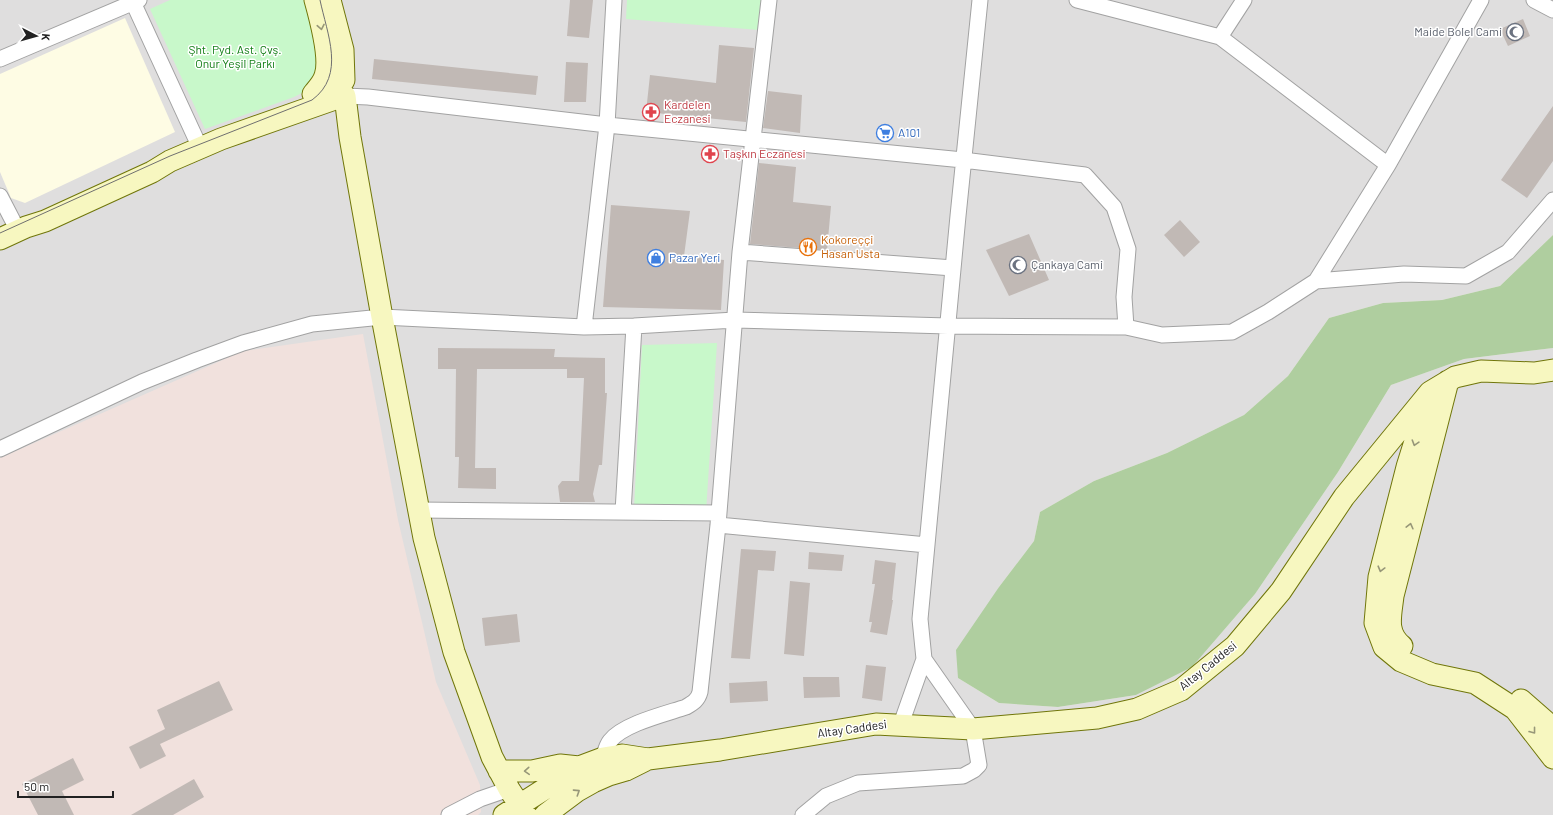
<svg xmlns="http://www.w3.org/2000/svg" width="1553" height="815" font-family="Barlow,sans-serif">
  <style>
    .residential { fill: #dfdede }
    .education { fill: #fefce4 }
    .military { fill: #f1e1dd }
    .forest { fill: #afce9f }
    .park { fill: #c8f8ca }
    .building { fill: #c1b9b5 }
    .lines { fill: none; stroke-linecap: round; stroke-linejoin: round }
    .street-casing { stroke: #a2a2a2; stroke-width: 17 }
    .secondary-casing { stroke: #70760a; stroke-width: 23 }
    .street { stroke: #fff; stroke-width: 15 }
    .secondary { stroke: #f7f7c0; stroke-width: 21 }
    .tram { stroke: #6f6f6f; stroke-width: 1 }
    .oneway { stroke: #979778 }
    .labels { text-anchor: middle; stroke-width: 3; stroke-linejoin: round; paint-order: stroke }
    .worship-label { font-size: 12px; fill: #5b616d; stroke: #fff; text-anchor: end }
    .park-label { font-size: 12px; fill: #117d14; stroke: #fff }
    .health-label { font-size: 12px; fill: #be3a42; stroke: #fff; text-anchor: start }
    .shop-label { font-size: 12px; fill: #366cbe; stroke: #fff; text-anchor: start }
    .food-label { font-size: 12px; fill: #c56008; stroke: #fff; text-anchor: start }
    .street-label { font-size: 12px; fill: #212121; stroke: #fff }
  </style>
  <rect width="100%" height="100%" fill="#f1ede8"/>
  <path class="residential" d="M0,0h1553v235l-53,51 -58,14 -59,3 -54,15 -41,58 -44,39 -77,38 -73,28 -54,31 -6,29 -35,46 -41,91 41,25 59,4 78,-12 56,-28 63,-73 83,-122 53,-87 73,-26 89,-11v467h-1553z"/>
  <path class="education" d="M125,18l50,114 -150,71 -14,-5 -11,-26v-98z"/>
  <path class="military" d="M363,334l35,186 38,162 44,103 1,27 -3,3h-478v-357l243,-107z"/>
  <path class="forest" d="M1553,235v113l-89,11 -73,26 -53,87 -83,122 -63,73 -56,28 -78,12 -59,-4 -41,-25 -2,-28 43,-63 35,-46 6,-29 54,-31 73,-28 77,-38 44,-39 41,-58 54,-15 59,-3 58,-14z"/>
  <path class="park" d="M170,0h138l13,56 -11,33 -16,8 -89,32 -55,-120z
    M627,0h136l-4,30 -133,-11z
    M717,343l-11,169 -72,-3 8,-164z"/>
  <path class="building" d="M570,0h23l-4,38 -22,-2z
    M1523,19l7,17 -22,10 -8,-17z
    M719,45l35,3 -8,74 -100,-10 4,-37 66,8z
    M374,59l164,17 -2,19 -164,-16z
    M566,62l22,1 -2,39h-22z
    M768,91l34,4 -2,38 -37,-5z
    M1553,106v55l-26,37 -26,-18z
    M759,163l37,4 -3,35 38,4 -4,44 -77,-6z
    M611,205l79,6 -6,45 40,4 -3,50 -118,-3z
    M1180,220l20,22 -16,15 -20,-22z
    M1029,234l20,46 -40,16 -23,-46z
    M438,348l117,1 -1,8 51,1v35h2l-5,72h-3l-6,29 2,8h-35l-2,-16 4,-5h17l5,-103h-17v-9h-90l-2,99h21v21l-38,-1 1,-31h-4l1,-88h-18z
    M741,549l35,2 -2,20 -16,-1 -8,89 -19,-1z
    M809,552l35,3 -2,16 -34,-2z
    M875,560l21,3 -4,37h1l-6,35 -17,-3 2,-10h-3l6,-38h-3z
    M790,581l20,2 -6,73 -20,-2z
    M517,614l3,28 -35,4 -3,-28z
    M866,665l20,2 -4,34 -20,-3z
    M803,677h36l1,20 -36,1z
    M219,681l14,29 -73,34 6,12 -26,13 -11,-22 36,-18 -8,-19z
    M767,681l1,20 -38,2 -1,-20z
    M73,758l11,22 -22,11 12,24h-36l-16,-31z
    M194,779l10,18 -31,18h-42z"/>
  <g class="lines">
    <g class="street-casing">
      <path id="street" d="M132,0l64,139
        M614,0l-7,125 -23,202 50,-1 101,-6 213,6 178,1 36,8 70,-3 36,-20 48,-31 72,-116 -168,-128 24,-37
        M1077,0l143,37
        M1534,0l19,10
        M0,59l139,-59
        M345,96l23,1 239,28 356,35 122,15 29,32 14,42 -4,48 2,30
        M1388,165l93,-165
        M0,196l13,25
        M740,252l213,16
        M1316,281l88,-7 62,2 42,-24 45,-52
        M0,449l142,-67 55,-22 46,-17 69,-19 70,-7 202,10
        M419,510l300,3
        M623,512l11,-186
        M718,525l209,20
        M901,724l23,-65 -4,-40 38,-403 22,-216
        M603,758c2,-5 3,-12 7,-17 13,-17 55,-27 76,-34 7,-4 12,-7 14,-15l18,-167 22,-273 29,-252
        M449,815l31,-16 29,-10
        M803,815l23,-19 32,-13 105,-7 11,-6 5,-5 -6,-36 -49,-70"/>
    </g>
    <g class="secondary-casing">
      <path id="secondary" d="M321,84c10,0 17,6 24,12l5,41 32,180 42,221 30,114 38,105 17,32 17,26
        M313,94c5,-6 10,-11 12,-18 6,-17 -5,-58 -10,-76
        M0,239l26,-12 19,-6 107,-49 18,-11 51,-22 111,-39 12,-20 -1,-30 -13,-50
        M1427,403l-20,64 -28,110 -4,46 9,24 17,14 31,13 43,9 40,26 38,49
        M1402,646c-17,-14 -11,-31 -9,-50l55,-215
        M1521,700l24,21 8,11
        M499,771h33l28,-6 19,2
        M504,815l75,-48 24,-9 19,-3 26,4 72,-9 156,-26 97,5 124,-11 40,-9 44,-19 54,-44 46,-55 63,-94 86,-105 25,-15 26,-6 53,2 19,-3
        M545,815l32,-24 16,-9 16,-7 17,-5 22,-11"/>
    </g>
    <use href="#street" class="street"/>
    <use href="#secondary" class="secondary"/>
    <path class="tram" d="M0,233l170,-77 142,-56c34,-25 15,-66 8,-100"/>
  </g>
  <defs><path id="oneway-chevron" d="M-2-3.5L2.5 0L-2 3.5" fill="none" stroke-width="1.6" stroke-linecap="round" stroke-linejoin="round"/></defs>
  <g class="oneway">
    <use href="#oneway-chevron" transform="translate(321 27) rotate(79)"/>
    <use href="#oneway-chevron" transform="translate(1415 443) rotate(107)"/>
    <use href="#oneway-chevron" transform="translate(1410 526) rotate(-76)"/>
    <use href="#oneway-chevron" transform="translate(1381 569) rotate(105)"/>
    <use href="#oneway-chevron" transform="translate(1533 731) rotate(52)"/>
    <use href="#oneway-chevron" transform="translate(527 771) rotate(176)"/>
    <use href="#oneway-chevron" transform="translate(577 792) rotate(-33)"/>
  </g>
  <defs>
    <g id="mosque-ring" transform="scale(0.9)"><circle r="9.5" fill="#fff" stroke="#6b7280" stroke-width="1.5"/><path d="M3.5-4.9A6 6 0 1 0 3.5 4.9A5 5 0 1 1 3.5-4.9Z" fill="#6b7280"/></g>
    <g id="pharmacy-ring" transform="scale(0.9)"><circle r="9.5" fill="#fff" stroke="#e0444e" stroke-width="1.5"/><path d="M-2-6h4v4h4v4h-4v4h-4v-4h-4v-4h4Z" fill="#e0444e"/></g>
    <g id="supermarket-ring" transform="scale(0.9)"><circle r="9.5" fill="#fff" stroke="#3f7fe0" stroke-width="1.5"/><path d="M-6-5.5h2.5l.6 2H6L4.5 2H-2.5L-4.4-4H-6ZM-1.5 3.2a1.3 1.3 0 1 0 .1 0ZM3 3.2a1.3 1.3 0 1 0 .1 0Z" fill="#3f7fe0"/></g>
    <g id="restaurant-ring" transform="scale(0.9)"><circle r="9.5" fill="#fff" stroke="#e8710a" stroke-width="1.5"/><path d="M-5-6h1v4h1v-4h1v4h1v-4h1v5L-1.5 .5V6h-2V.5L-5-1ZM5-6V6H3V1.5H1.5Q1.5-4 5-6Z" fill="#e8710a"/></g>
    <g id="shop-ring" transform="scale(0.9)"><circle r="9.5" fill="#fff" stroke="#3f7fe0" stroke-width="1.5"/><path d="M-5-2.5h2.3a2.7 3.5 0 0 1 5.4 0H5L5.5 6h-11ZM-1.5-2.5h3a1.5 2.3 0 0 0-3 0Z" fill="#3f7fe0"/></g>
  </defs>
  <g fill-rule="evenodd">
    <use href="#mosque-ring" x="1515" y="32"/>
    <use href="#pharmacy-ring" x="651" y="112"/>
    <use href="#supermarket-ring" x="885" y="133"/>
    <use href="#pharmacy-ring" x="710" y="154"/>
    <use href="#restaurant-ring" x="808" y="247"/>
    <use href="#shop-ring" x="656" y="258"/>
    <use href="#mosque-ring" x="1018" y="265"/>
  </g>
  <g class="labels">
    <g class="worship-label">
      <text x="1502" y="36">Maide Bolel Cami</text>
      <text x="1031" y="269" text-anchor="start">Çankaya Cami</text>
    </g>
    <g class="park-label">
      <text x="235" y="54">Şht. Pyd. Ast. Çvş.<tspan x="235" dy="14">Onur Yeşil Parkı</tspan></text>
    </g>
    <g class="health-label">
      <text x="664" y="109">Kardelen<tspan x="664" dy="14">Eczanesi</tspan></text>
      <text x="723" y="158">Taşkın Eczanesi</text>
    </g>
    <g class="shop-label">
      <text x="898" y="137">A101</text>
      <text x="669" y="262">Pazar Yeri</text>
    </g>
    <g class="food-label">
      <text x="821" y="244">Kokoreççi<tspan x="821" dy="14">Hasan Usta</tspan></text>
    </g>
    <g class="street-label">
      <text transform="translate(1208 666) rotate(-39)" y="4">Altay Caddesi</text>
      <text transform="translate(852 729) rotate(-8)" y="4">Altay Caddesi</text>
    </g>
  </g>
  <g transform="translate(36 36) rotate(96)" stroke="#ffffff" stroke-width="3" paint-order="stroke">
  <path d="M0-3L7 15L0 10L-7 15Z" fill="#212121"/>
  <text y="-6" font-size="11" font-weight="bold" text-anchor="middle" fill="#212121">K</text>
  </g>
  <path d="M18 791v6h95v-6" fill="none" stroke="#212121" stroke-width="2"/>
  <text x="24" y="791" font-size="12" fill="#212121" stroke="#ffffff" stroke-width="3" paint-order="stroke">50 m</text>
</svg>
